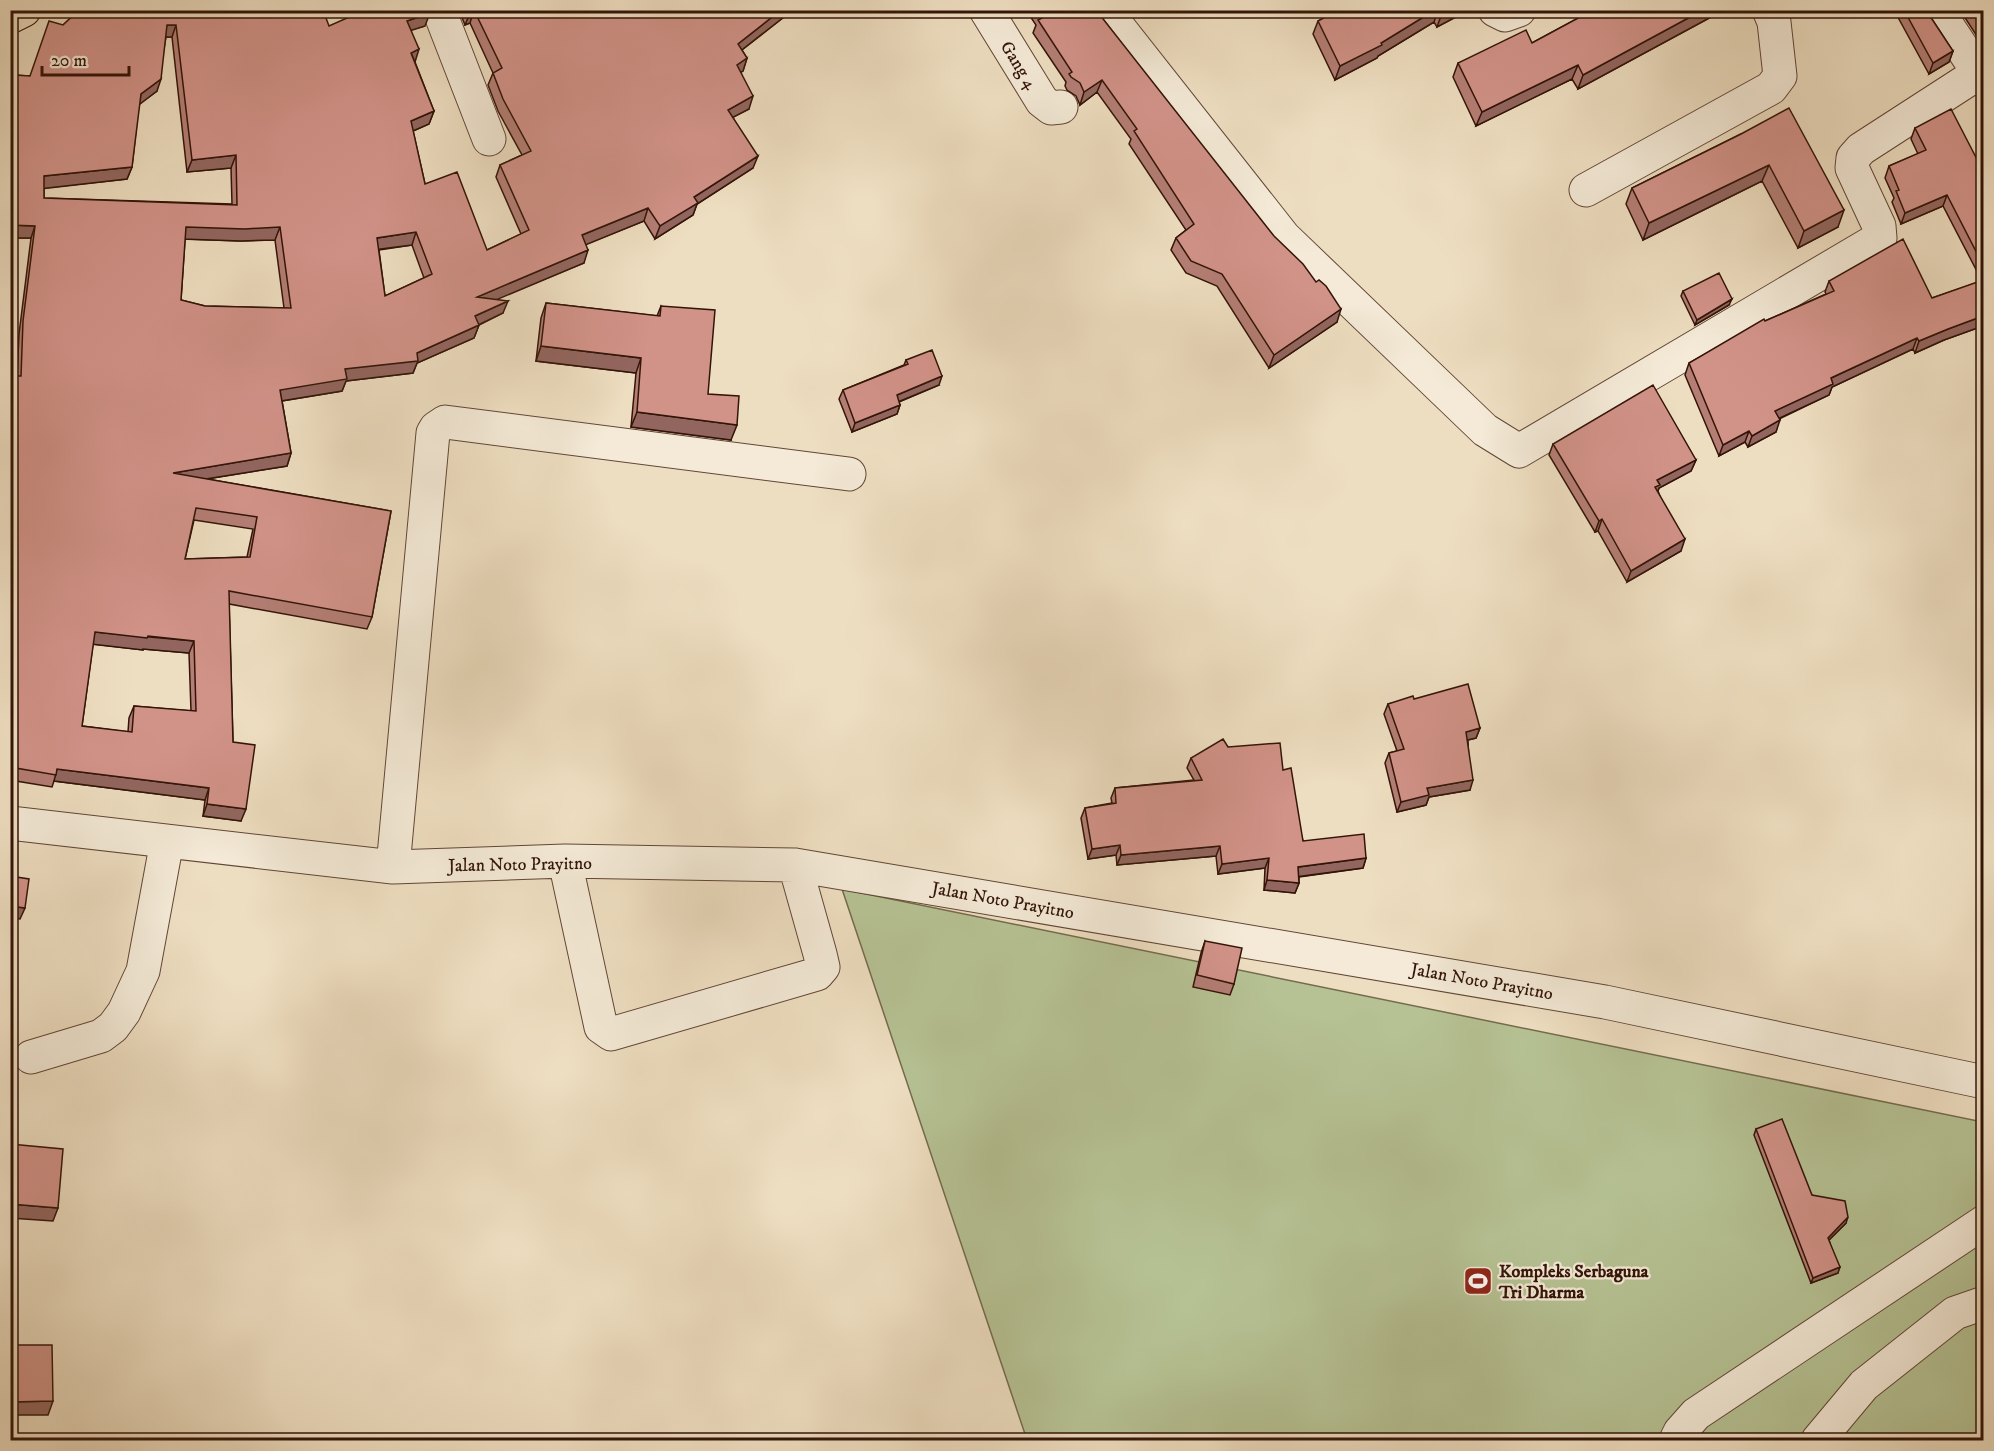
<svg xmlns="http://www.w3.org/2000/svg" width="1994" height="1451" font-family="'IM FELL DW Pica',serif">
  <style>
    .green { fill: #b6c294; stroke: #746b4e; stroke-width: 1.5 }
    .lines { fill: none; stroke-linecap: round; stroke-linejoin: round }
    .minor-casing { stroke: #624636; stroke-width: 35 }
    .highway-casing { stroke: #331408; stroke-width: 35 }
    .minor { stroke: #f4ead7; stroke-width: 33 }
    .highway { stroke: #eedec1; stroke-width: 33 }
    .wall { fill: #b47e75; stroke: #331408; stroke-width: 1.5; fill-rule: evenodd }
    .shaded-wall { fill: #92665f; stroke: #331408; stroke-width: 1.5 }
    .building { fill: #d19288; stroke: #331408; stroke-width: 1.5; fill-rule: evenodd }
    .labels { text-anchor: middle; stroke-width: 4.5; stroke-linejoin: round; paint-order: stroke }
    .street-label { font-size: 18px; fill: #331408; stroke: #f4ead7 }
    .poi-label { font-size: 18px; font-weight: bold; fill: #331408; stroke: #f4ead7; text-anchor: start }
  </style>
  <rect width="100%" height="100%" fill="#eedec1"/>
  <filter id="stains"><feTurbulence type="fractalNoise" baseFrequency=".00333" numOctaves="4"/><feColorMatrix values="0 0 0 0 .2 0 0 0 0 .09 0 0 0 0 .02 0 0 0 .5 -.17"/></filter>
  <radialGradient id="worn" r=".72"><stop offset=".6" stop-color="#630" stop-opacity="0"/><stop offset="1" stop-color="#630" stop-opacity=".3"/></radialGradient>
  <path class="green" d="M842,889l1141,233v318h-956z"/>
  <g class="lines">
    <g class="minor-casing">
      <path id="minor" d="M439,10l50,129
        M986,10l56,91 9,7 10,-1
        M1105,10l179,227 201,193 34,21 361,-213 -1,-12 -27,-58 1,-10 8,-9 116,-75
        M1495,10l10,5 14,-5
        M1937,10l47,71
        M1586,190l185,-102 9,-12 -6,-54 -5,-12
        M10,823l383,44 172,-6 230,4 810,137 379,80
        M565,861l36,166 10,7 206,-60 6,-7 -3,-13 -25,-89
        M393,867l40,-434 3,-5 9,-6 404,52
        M31,1057l70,-21 12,-9 11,-15 19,-41 24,-130
        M1676,1440l4,-8 16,-18 288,-192
        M1818,1440l46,-55 91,-72 29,-10"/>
    </g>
    <g class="highway-casing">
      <path id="highway" d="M10,17l14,-7"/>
    </g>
    <use href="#minor" class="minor"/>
    <use href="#highway" class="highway"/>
  </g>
  <path class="wall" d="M79,10l250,16h96l-14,4 4,32 19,49 -5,13 -16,7 12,53 62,66 34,-16 -25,-57 4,-12 22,-10 -24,-44 -10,-26 5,-12 -23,-50 -5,2 -6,-15h331l-1,3 -47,37 5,8 -4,13 -2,1 8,37 -16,8 20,51 -56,36 -4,11 -38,24 -11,-18 -58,23 -2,19 -88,36 7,14 -24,12 -5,13 -57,25 -4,10 -67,8 -4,10 -60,10 9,52 -4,13 -80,13 184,32 -19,106 -5,12 -138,-25 4,138 8,79 -38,-5 2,-16 -151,-19 -2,6 -42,-7v-404h7l2,-42 12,-96h-21v-154l4,-9 16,1 33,-51zM166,37h6l15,135 44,-4 1,36 -188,-6v-10l83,-9 5,-12 7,-63 18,-13zM185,239l56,2 34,-1 9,68 -79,-2 -24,-6zM412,245l12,33 -39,18 -6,-46zM194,520l59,9 -6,28 -62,2zM93,644l50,6v-1l46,4 2,58 -57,-5 -5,12 -1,14 -46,-6z
    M1026,10h70l241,312 -68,46 -52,-82 -31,-13 -15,-23 5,-12 10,-8 -57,-86 2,-5 -34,-47 -17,13 -4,-9 -9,-6 -2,-4 1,-4 -33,-49 3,-8z
    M1338,10h131l-32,17 -3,-5 -56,34 -1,2 -42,22 -22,-46 5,-13z
    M1593,10h131l-146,79 -6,-10 -96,47 -23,-49 5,-14 74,-20z
    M1894,10h32l27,41 -4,11 -20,12z
    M1960,10h23v34h-1z
    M1915,128l68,43v155l-39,14 -29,13 -2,-4 -81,38 -3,8 -50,24 -3,13 -28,15 -3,-5 -26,14 -34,-81 4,-12 76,-42 61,-27 -1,-2 4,-11 103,17 50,-17 -39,-75 -42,18 -9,-22 2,-4 -9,-20 4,-12 29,-12 -7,-15z
    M1741,134l97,93 -40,21 -36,-67 -119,59 -17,-36 6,-16z
    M1683,291l46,14 -34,20 -14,-29z
    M546,303l111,13 4,-10 47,88 23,46 -100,-13 5,-54 -100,-12 5,-43z
    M906,360l33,25 -40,17 1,3 -3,9 -45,18 -13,-33 4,-9 61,-25z
    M1553,444l143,16 -5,11 -32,17 -1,3 23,60 -54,31 -29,-51 -3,1 -46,-77z
    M1414,699l66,29 -4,10 -8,2 2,50 -41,7 -3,8 -29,7 -12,-49 4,-10 8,-2 -13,-37 4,-10z
    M1228,747l55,23 20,71 63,17 -3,10 -64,9v6l-4,10 -31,-3 1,-22 -47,6 -2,-18 -99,9 -1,-10 -28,4 -7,-41 4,-10 27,-5 -1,-5 4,-10 79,-8 -7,-12 4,-10z
    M1205,941l29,43 -4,11 -37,-8 8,-34z
    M1756,1129l56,66 34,28 -17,17 9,33 -27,10 -57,-148z"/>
  <path class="shaded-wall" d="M474,10l-4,13 -5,2 5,-12z
    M781,10h9l-1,3 -55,43 4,-12z
    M1435,10h3l-4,12 -56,34 -1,2 -42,22 5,-14 41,-23z
    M1447,10h22l-32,17 5,-14z
    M1703,10h21l-146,79 5,-14z
    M430,13l-5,13 -22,7 4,-12z
    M167,25h9l-4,12h-9z
    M419,49l-4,13 -4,-9z
    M1953,51l-4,11 -20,12 4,-11z
    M747,58l-4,13 -10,6 4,-12z
    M1578,65l-6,14 -96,47 6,-14z
    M161,79l-4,12 -21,16 5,-13z
    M1102,80l-5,12 -17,13 4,-13z
    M753,96l-4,13 -25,13 4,-12z
    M434,111l-5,13 -23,10 5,-13z
    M236,155l-5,13 -44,4 5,-12z
    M758,156l-5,12 -56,36 -4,11 -38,24 5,-13 34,-29z
    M1769,165l-7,16 -119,59 6,-17z
    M132,167l-5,12 -88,10 5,-13z
    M1947,195l-4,11 -42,18 4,-11z
    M648,208l-4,13 -66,27 4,-13z
    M1844,210l-6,17 -40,21 6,-17z
    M10,225l25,1 -4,12h-21z
    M186,227h94l-5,13 -34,1 -60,-2z
    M416,232l-4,13 -39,5 4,-12z
    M588,250l-4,13 -112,47 5,-13z
    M1732,299l-3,6 -34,20 2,-5z
    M508,301l-5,12 -33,16 5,-13z
    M1341,309l-4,13 -68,46 5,-13z
    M1983,316v10l-39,14 -29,13 4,-12 29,-12z
    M479,325l-5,13 -57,25 -4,10 -67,8 -4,10 -67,11 5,-12 65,-21 72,-16z
    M1917,338l-4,11 -81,38 -3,8 -58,27 4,-11 56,-33z
    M541,346l100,12 -5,15 -100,-12z
    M942,376l-3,9 -46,19 4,-9z
    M900,405l-3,9 -45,18 3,-9z
    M637,412l100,13 -6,15 -100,-13z
    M1780,420l-4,12 -28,15 4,-11z
    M1749,431l-4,11 -26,14 4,-11z
    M291,453l-4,13 -119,19 5,-12z
    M1696,460l-5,11 -32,17 -3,8 -5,3 6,-19z
    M1602,519l-4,12 -3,1 4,-11z
    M1685,539l-4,12 -54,31 4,-11z
    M95,632l99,9 -5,12 -46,-4v1l-52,-6z
    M1480,728l-4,10 -13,3 3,-9z
    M57,769l152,19 -4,12 -151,-19z
    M1473,780l-3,10 -41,7 -3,8 -29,7 4,-10 26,-14z
    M207,804l39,5 -5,12 -38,-5z
    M1120,845l-4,10 -28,4 4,-10z
    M1220,846l-4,10 -99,9 4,-10z
    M1269,858l-4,10 -47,6 4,-10z
    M1366,858l-3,10 -68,9 3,-10z
    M1267,880l32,3 -4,10 -31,-3z
    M10,906l15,2 -5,11 -10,-1z
    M10,1204l48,4 -5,13 -43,-3z
    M1848,1217l-2,6 -20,20 2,-5z
    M1840,1267l-2,6 -27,10 2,-5z
    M53,1401l-5,14h-38v-13z"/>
  <path class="building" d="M79,10h244l6,16 36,-16h64l1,3 -23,8 12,28 -8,4 23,58 -23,10 14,63 32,-12 30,78 42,-20 -29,-65 31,-14 -28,-52 -10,-26 9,-5 -28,-58h307l-43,34 9,14 -10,7 16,31 -25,14 30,46 -64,41 4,6 -38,23 -12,-18 -66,27 6,15 -111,47 31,4 -33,15 4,9 -62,28 1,8 -73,8 2,10 -67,11 11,63 -118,20 218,38 -19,106 -143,-26 4,151 22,3 -9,64 -39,-5 2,-16 -152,-19 -1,6 -46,-8v-391h11l2,-55 12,-95 -25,-1v-26h2l-2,-73 4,-51 16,1 19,-55 14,4zM167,25h9l16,135 44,-5 1,50 -193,-7v-22l88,-9 9,-73 20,-15zM186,227l59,2 35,-2 11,81 -86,-2 -24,-6zM416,232l16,42 -47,22 -8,-58zM196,508l61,9 -7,40 -65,2zM95,632l52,6 1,-2 46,5 2,70 -62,-5 -2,26 -50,-6z
    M1039,10h57l178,226 29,28 13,18 3,-2 7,6 15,23 -67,46 -52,-81 -31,-13 -15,-23 18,-14 -60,-93 3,-2 -35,-49 -18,12 -4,-9 -9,-6 -2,-3 3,-2 -34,-52 6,-3z
    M1338,10h97l-54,33 1,2 -42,21 -22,-45z
    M1593,10h110l-120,65 -5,-10 -96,47 -24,-49 68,-33 6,13z
    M1904,10h22l27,41 -20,12z
    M1971,10h12v19z
    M1789,108l55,102 -40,21 -35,-66 -120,58 -17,-35 109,-54z
    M1951,109l32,62v94l-36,-70 -42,18 -9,-22 3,-1 -10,-24 37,-16 -11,-22z
    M1903,239l29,59 51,-18v36l-35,13 -29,12 -2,-3 -86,40 2,6 -58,27 5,9 -28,16 -3,-5 -26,14 -34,-82 75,-44 1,2 69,-30 -5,-10z
    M1719,273l13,26 -35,21 -14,-29z
    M546,303l114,13 1,-10 54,4 -7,84 31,2 -2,29 -100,-13 4,-54 -100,-12z
    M932,350l10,26 -45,19 3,10 -45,18 -12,-33 65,-26 -2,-4z
    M1653,385l43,75 -39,20 3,5 -5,2 30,52 -54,32 -29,-52 -3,2 -46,-77z
    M1468,684l12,44 -14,4 7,48 -46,8 2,7 -28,7 -12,-49 15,-4 -16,-45 25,-8 1,3z
    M1223,739l5,8 52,-4 3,27 8,-2 12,73 61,-7 2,24 -68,9 1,16 -32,-3 2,-22 -47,6 -2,-18 -99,9 -1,-10 -28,4 -7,-41 31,-5 -1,-15 87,-8 -11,-22z
    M10,876l19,3 -4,29 -15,-2z
    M1205,941l37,7 -8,36 -37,-9z
    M1782,1119l30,76 33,6 3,16 -20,21 12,29 -27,11 -57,-149z
    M10,1144l53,5 -5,59 -48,-4z
    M10,1345h42l1,56 -43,1z"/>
  <defs>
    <g id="stadium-square" transform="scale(1.5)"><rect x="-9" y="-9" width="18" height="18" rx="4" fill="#8f2418" stroke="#f4ead7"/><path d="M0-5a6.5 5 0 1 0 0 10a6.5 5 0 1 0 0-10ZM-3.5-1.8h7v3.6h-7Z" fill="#fff"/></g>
  </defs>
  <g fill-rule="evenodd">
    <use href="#stadium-square" x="1478" y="1281"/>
  </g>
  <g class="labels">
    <g class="street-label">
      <text transform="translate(1019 65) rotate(58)" y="6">Gang 4</text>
      <text transform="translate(520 864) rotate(-1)" y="6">Jalan Noto Prayitno</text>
      <text transform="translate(1003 900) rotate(10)" y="6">Jalan Noto Prayitno</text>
      <text transform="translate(1482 981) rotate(10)" y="6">Jalan Noto Prayitno</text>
    </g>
    <g class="poi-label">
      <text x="1499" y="1277">Kompleks Serbaguna<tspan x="1499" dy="21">Tri Dharma</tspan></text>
    </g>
  </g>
  <rect width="1994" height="1451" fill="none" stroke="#eedec1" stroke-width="36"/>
  <rect x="12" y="12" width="1970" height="1427" fill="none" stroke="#331408" stroke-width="3"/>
  <rect x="18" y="18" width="1958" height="1415" fill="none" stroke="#331408" stroke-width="1.5"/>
  <path d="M42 66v9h87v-9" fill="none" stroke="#331408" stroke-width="3"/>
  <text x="51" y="66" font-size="18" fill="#331408" stroke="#f4ead7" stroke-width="4.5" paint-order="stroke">20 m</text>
  <rect width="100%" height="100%" filter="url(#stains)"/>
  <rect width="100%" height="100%" fill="url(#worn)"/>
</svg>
